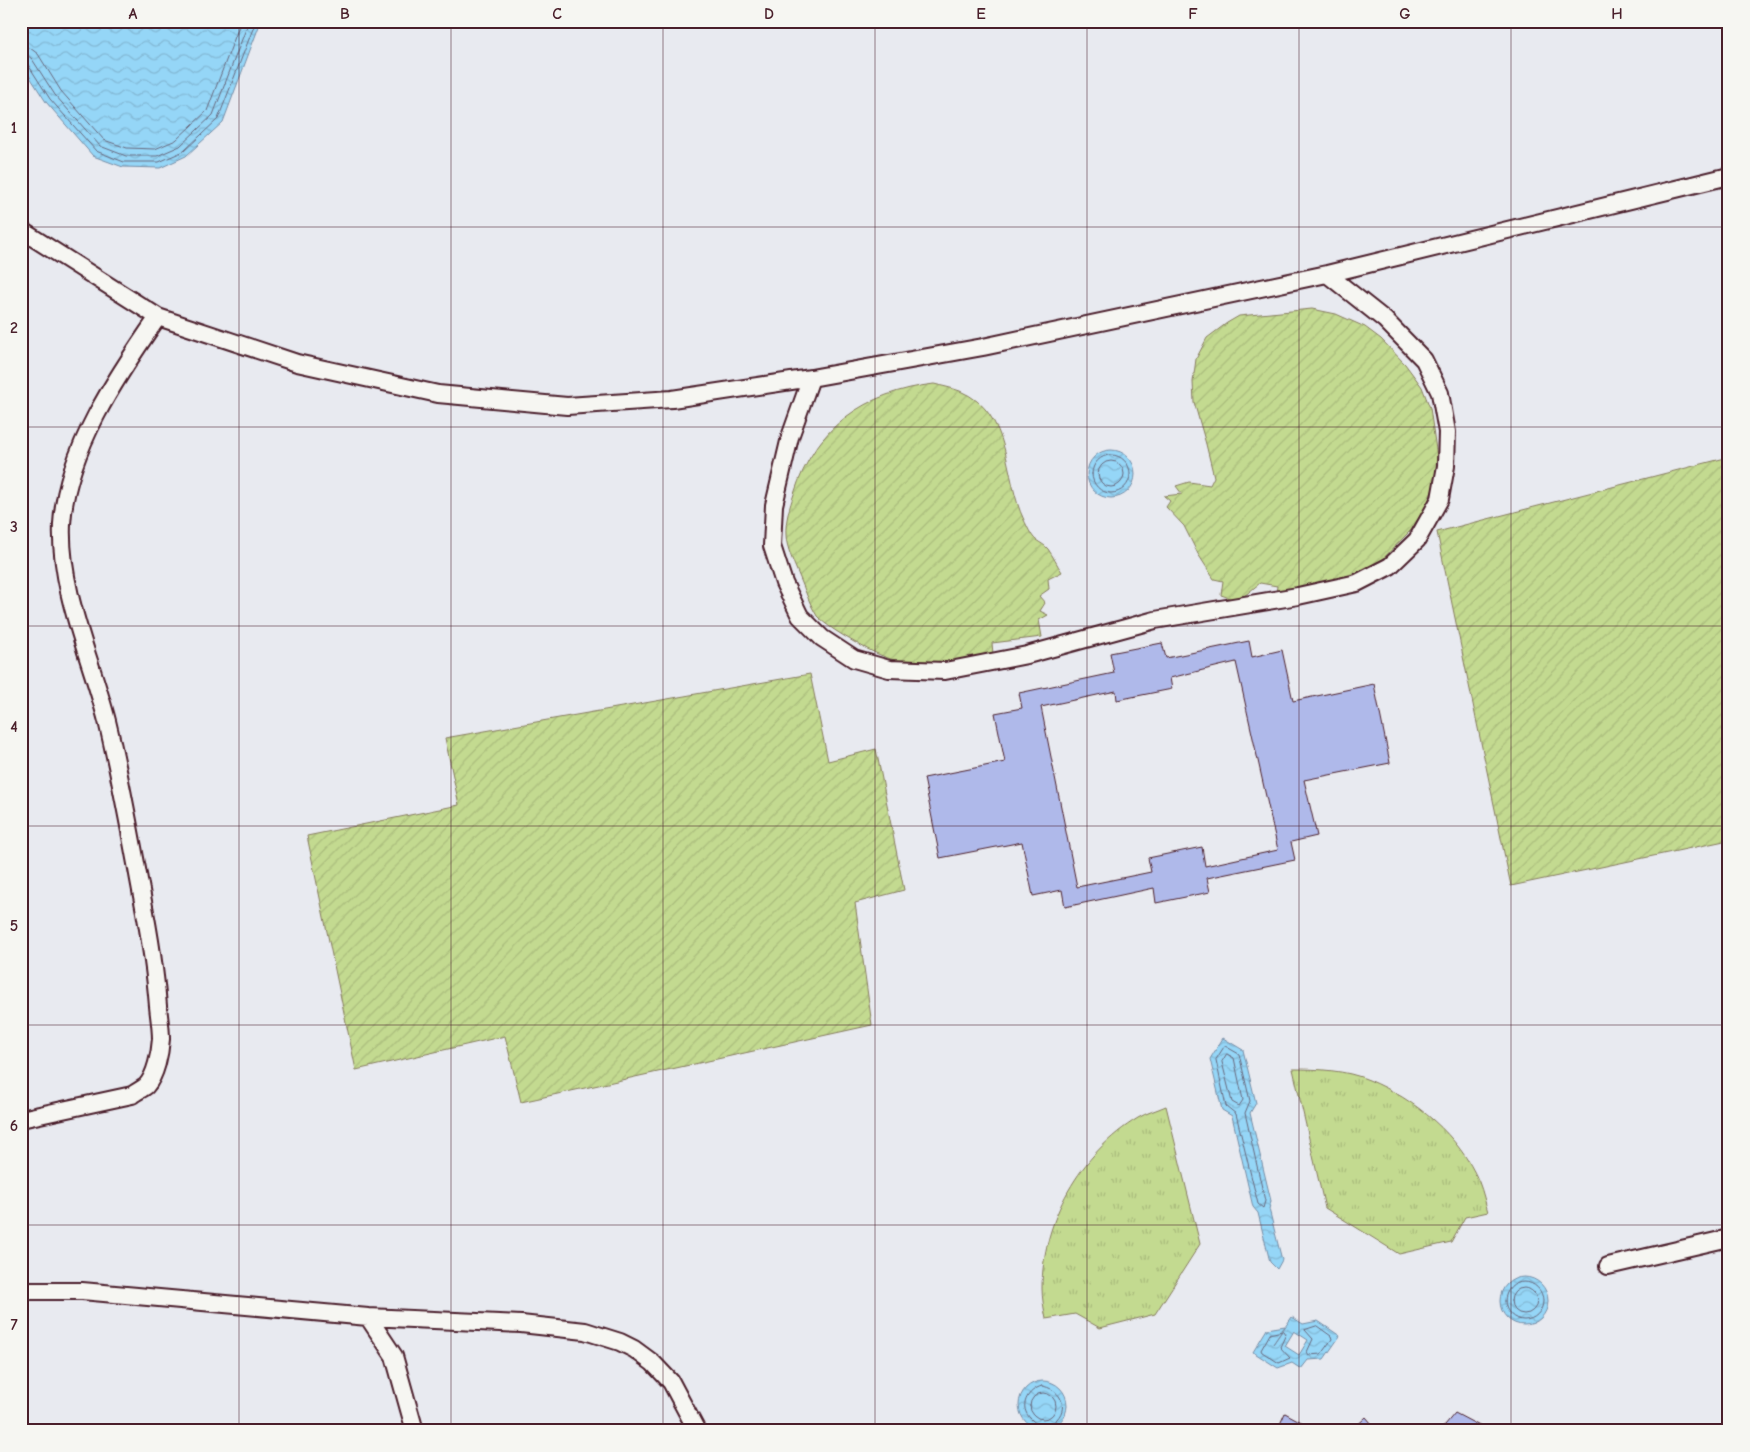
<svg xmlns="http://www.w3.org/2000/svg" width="1750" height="1452" font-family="'Comic Neue',sans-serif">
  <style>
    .grass { fill: url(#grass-tufts); stroke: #867c5e }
    .garden { fill: url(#garden-furrows); stroke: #867c5e }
    .water { fill: url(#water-waves); stroke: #778da5; fill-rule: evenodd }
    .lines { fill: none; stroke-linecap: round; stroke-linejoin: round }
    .shore { stroke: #68687d; stroke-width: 1 }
    .building { fill: #afb9ea; stroke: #4a1f2b; fill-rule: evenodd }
    .lane-casing { stroke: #4a1f2b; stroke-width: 20 }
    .lane { stroke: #f6f6f2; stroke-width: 16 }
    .grid { fill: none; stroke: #4a1f2b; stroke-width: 1; stroke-opacity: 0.55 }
    .neatline { fill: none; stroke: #4a1f2b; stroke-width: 2 }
    .grid-label { font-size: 16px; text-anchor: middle; font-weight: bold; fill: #4a1f2b }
  </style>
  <defs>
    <pattern id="grass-tufts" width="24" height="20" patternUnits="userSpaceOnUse" patternTransform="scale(1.25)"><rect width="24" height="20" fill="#c3da90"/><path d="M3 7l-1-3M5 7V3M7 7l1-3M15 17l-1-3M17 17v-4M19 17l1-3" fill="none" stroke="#a9bb7c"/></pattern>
    <pattern id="garden-furrows" width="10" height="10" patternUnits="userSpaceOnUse" patternTransform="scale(1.25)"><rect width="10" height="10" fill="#c3da90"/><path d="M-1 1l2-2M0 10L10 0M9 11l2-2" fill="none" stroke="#a9bb7c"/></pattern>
    <pattern id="water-waves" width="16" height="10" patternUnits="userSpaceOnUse" patternTransform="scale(1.25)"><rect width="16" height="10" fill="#95d6f7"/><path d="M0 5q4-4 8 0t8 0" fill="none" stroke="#82b7d4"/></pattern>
  </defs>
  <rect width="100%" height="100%" fill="#e8eaf0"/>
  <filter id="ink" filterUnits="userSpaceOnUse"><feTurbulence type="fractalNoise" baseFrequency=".02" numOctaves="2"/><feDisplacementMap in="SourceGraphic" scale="10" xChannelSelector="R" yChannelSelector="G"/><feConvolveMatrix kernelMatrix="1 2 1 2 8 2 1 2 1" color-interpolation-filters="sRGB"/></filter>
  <g filter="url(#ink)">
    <path class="grass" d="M1293,1069c25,0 53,1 76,11 46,19 91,56 110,102 4,10 6,20 9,30l-23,5 -14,25 -52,12 -74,-46z
      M1166,1106l34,138 -45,70 -55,14 -25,-14 -29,5c-2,-10 -4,-21 -4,-31 0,-67 38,-135 96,-170 8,-5 19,-8 28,-12z"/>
    <path class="garden" d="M1312,309l24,5 29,13 16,12 24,25 17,23 8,21 7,49 -2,27 -10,25 -14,21 -38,39 -31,14 -66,11 1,-8 -17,-3 -22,18 -17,-6 2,-14 -9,-2 -16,-25 -14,-28 -18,-19 4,-6 -6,-5 18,-2 -6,-8 13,-4 21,3 4,-8 -8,-33 -12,-42 -1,-20 3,-23 11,-21 20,-15 12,-7z
      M934,384c8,2 18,4 26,7 53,22 43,86 64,129 3,6 7,16 12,20 4,3 9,5 12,9 5,7 9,16 14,23l-14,7 1,10 -10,7 6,7 -5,8 8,4 -9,5 3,17 -50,6 1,11c-25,5 -50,12 -75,11 -23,-2 -44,-12 -64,-23 -10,-6 -29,-17 -37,-26 -7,-11 -12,-26 -17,-38 -5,-12 -14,-31 -14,-43 -1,-14 4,-29 8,-41 21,-67 71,-102 140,-110z
      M1729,457v383l-218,46 -74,-354z
      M810,674l18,87 48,-12 28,141 -49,13 17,122 -351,77 -16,-66 -149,34 -49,-234 152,-31 -14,-67z"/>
    <path class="water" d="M21,21h240l-38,101 -37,34 -26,12 -37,-1 -30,-11 -47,-54 -25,-39z
      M1087 474a24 24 0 1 1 48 0a24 24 0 1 1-48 0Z
      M1223,1038l20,12 13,53 -6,10 21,88 -2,8 13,51 -5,9 -7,-7 -12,-49 -5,-6 -21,-91 -10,-6 -12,-51z
      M1500 1301a24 24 0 1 1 48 0a24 24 0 1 1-48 0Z
      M1292,1317l11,7 15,-3 22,15 -16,23 -16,1 -7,9 -9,-6 -14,5 -25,-16 14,-23 18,-3 -12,18zM1294,1331l14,9 -9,15 -14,-9z
      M1019 1405a24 24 0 1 1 48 0a24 24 0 1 1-48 0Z"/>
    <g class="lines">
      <path class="shore" d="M21,47l9,1 8,6 23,37 43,49 23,8 28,1 21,-9 31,-29 34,-90
        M21,55h6l5,4 23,36 45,51 26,10h31l23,-10 33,-31 36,-94
        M21,61l6,2 23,36 46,52 28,11h35l25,-11 34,-32 38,-98
        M1092 474a19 19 0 1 1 38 0a19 19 0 1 1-38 0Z
        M1098 474a13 13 0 1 1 26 0a13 13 0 1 1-26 0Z
        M1225,1046l14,8 11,47 -5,12 20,88 -2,7 -5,-4 -22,-90 -10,-8 -10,-46z
        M1227,1054l7,4 9,42 -4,6 -7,-4 -10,-40z
        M1505 1301a19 19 0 1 1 38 0a19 19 0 1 1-38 0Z
        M1511 1301a13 13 0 1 1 26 0a13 13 0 1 1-26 0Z
        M1317,1326l14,10 1,3 -11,15 -12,1 -2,-3 6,-13 -8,-9z
        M1284,1331l2,3 -6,13 10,11 -11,5 -17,-11 -1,-2 9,-16z
        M1042,1386c16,2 28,19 15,33 -4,4 -10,6 -13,9 -4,-3 -10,-5 -13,-9 -13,-12 -4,-29 11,-33z
        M1030 1406a13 13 0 1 1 26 0a13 13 0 1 1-26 0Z"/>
    </g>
    <path class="building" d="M1249,641l3,16 30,-7 11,51 81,-17 16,79 -86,17 13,56 -26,6 4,18 -88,18 3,14 -54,11 -2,-15 -89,19 -3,-17 -29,6 -11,-54 -82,16 -16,-80 81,-16 -10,-49 27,-5 -3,-15 95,-20 -4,-20 52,-10 4,15zM1236,662l42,188 -73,16 -3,-19 -54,11 3,14 -74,15 -36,-180 75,-16 1,9 55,-11 -2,-11z
      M1285,1413l33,18h-41z
      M1455,1413l34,18h-49z
      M1366,1417l12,14h-27z"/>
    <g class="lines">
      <g class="lane-casing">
        <path id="lane" d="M21,230l137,87 139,46 141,31 129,12 105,-7 139,-21 172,-31 344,-73 402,-98
          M811,378l-21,59 -16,68 -2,41 12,37 16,33 22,22 32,21 35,10 56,2 82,-16 128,-35 143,-24 59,-13 33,-17 27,-26 23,-41 6,-33 1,-34 -7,-39 -16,-33 -39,-40 -58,-46
          M21,1119l111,-24c4,-3 10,-6 14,-9 10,-11 14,-33 15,-47 0,-11 -2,-22 -3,-33 -3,-38 -9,-74 -16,-110 -11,-59 -21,-117 -35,-175 -16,-63 -48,-131 -45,-197 4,-73 55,-148 96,-207
          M1608,1266l121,-28
          M21,1291h61l286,26 153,7 64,7 35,11 14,7 19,14 18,19 26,49
          M368,1317l26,39 21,75"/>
      </g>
      <use href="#lane" class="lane"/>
    </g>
  </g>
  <path class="grid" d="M239,21v1410M451,21v1410M663,21v1410M875,21v1410M1087,21v1410M1299,21v1410M1511,21v1410M21,227h1708M21,427h1708M21,626h1708M21,826h1708M21,1025h1708M21,1225h1708"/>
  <rect width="1750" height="1452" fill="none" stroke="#f6f6f2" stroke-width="55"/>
  <rect x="28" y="28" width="1694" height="1396" class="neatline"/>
  <g class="grid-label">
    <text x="133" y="19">A</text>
    <text x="345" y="19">B</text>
    <text x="557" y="19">C</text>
    <text x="769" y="19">D</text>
    <text x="981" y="19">E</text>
    <text x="1193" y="19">F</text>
    <text x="1405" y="19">G</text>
    <text x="1617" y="19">H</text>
    <text x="14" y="133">1</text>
    <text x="14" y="333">2</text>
    <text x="14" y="532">3</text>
    <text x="14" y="732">4</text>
    <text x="14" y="931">5</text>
    <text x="14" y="1131">6</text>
    <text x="14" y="1330">7</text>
  </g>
</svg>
